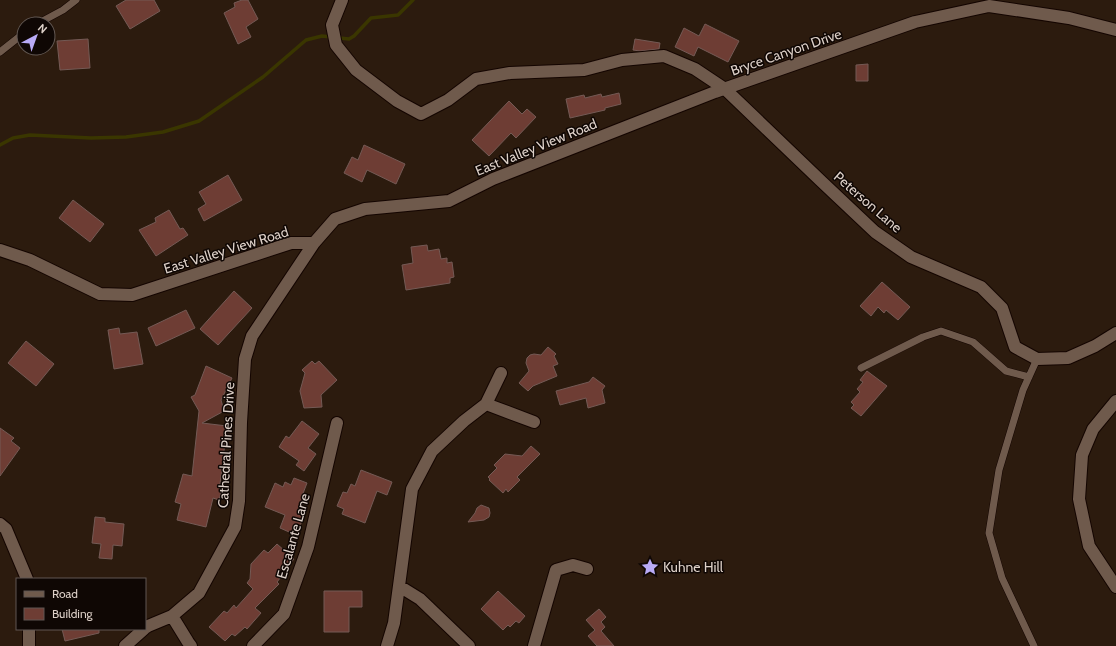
<svg xmlns="http://www.w3.org/2000/svg" width="1116" height="646" font-family="Cabin,sans-serif">
  <style>
    .lines { fill: none; stroke-linecap: round; stroke-linejoin: round }
    .stream { stroke: #3a3600; stroke-width: 3.5 }
    .building { fill: #6e3d34; stroke: #745a55 }
    .service-casing { stroke: #140500; stroke-width: 8 }
    .minor-casing { stroke: #140500; stroke-width: 14 }
    .service { stroke: #6f5a4c; stroke-width: 7 }
    .minor { stroke: #6f5a4c; stroke-width: 12 }
    .labels { text-anchor: middle; stroke-width: 3; stroke-linejoin: round; paint-order: stroke }
    .street-label { font-size: 14px; fill: #ddd0c8; stroke: #0f0704 }
    .poi-label { font-size: 14px; fill: #ddd0c8; stroke: #0f0704; text-anchor: start }
  </style>
  <rect width="100%" height="100%" fill="#2c1b0e"/>
  <g class="lines">
    <path class="stream" d="M0,145l13,-7 17,-3 61,3 35,-1 37,-5 36,-11 64,-44 43,-37 16,-4 27,3 5,-3 17,-18 27,-3 15,-15"/>
  </g>
  <path class="building" d="M126,0h28l6,11 -30,18 -14,-23z
    M242,0h6l10,19 -12,8 5,10 -13,7 -14,-31 11,-6 -1,-4z
    M705,24l34,17 -11,21 -30,-15 -4,9 -19,-9 9,-19 15,8z
    M88,39l2,29 -30,2 -3,-29z
    M635,39l25,4 -1,6 -19,2 -7,-1z
    M868,64v17h-12v-16z
    M619,93l2,11 -16,4v2l-35,8 -4,-19 18,-4 1,3 16,-4 1,3z
    M509,101l13,13 5,-5 9,8 -20,21 -5,-5 -22,23 -17,-16z
    M364,145l41,19 -9,20 -29,-14 -5,12 -18,-9 8,-16 6,3z
    M228,175l14,25 -38,21 -6,-12 8,-5 -7,-12z
    M73,200l31,24 -14,18 -31,-24z
    M169,210l11,19 3,-1 5,7 -32,21 -17,-26 17,-8 -1,-4z
    M427,245l1,6 11,-2 2,10 6,-1v5l5,-1 2,15 -4,1v5l-44,7 -4,-25 11,-2 -2,-16z
    M882,282l28,25 -12,13 -12,-10 -2,3 -6,-6 -7,9 -11,-10z
    M234,291l18,17 -34,37 -18,-16z
    M186,310l9,18 -39,18 -8,-18z
    M119,328l1,6 17,-2 6,32 -29,5 -6,-39z
    M26,341l28,23 -18,22 -28,-23z
    M548,347l8,7 -2,2 4,8 -5,2 4,10 -24,10 -5,5 -9,-8 10,-12 -3,-8 1,-5 3,-3 4,-1 7,1z
    M312,361l3,3 4,-3 18,19 -16,15 1,12 -18,1 -4,-17 5,-18 -3,-3z
    M206,366l26,12 -11,22 3,11 -22,12 25,3 -7,58 3,1 -4,15 -6,-2 -7,29 -29,-7 4,-16 -6,-2 8,-28 9,2 7,-65 -8,-14 4,-2z
    M867,371l20,15 -26,30 -10,-8 3,-3 -3,-3 9,-10 -3,-3 6,-7 -3,-2z
    M593,377l12,9 -3,4 3,13 -17,5 -2,-10 -26,7 -4,-14 33,-9z
    M302,421l17,13 -11,14 8,6 -12,17 -8,-6 3,-4 -20,-14 7,-11 3,2z
    M0,428l14,10 -3,3 9,7 -20,28z
    M531,446l9,8 -23,23 3,3 -12,12 -2,-3 -3,4 -14,-13 1,-1 -2,-2 9,-9 -3,-3 11,-11 17,2z
    M361,470l31,12 -5,13 -10,-4 -12,32 -23,-9 2,-5 -7,-3 6,-14 4,1 4,-9 4,2z
    M294,478l13,5 -5,13 2,1 -6,16 6,3 -8,19 -16,-7 5,-13 -20,-8 10,-24 8,4 2,-5 6,3z
    M481,505l8,3 1,5 -1,4 -5,3 -16,2 7,-9 2,-5z
    M95,517l10,1v4l19,2 -2,22 -9,-1 -1,14 -13,-1 2,-14 -9,-1z
    M277,544l17,15 -14,16 1,2 -4,5 2,2 -24,24 6,5 -14,16 -2,-2 -10,9 -3,-2 -7,7 -16,-14 15,-16 3,2 7,-8 2,3 17,-19 -6,-6 3,-4 1,-15 13,-14 4,3z
    M324,591h38v16h-13v25h-25z
    M498,591l27,25 -6,7 -3,-2 -6,6 -2,-2 -5,5 -22,-21z
    M599,609l7,8 -5,5 4,5 -4,4 13,15h-17l-9,-10 7,-6 -9,-10z
    M62,629h37v4l-34,8z"/>
  <g class="lines">
    <g class="service-casing">
      <path id="service" d="M37,24l26,-14 13,-10
        M0,52l24,-19
        M861,368l62,-31 18,-6 32,11 33,29 23,6
        M1034,646l-32,-68 -13,-45 10,-63 24,-80 14,-31"/>
    </g>
    <g class="minor-casing">
      <path id="minor" d="M342,0l-10,25 4,20 20,25 41,31 24,13 27,-14 28,-21 34,-6 74,-3 38,-10 42,-4 31,13 30,20 97,93 53,50 36,25 70,30 21,21 13,39 22,12 31,-1 27,-12 21,-13
        M0,250l30,10 70,34 32,1 159,-52h23l21,-24 30,-10 84,-8 44,-22 222,-87 200,-70 74,-16 80,12 47,12
        M1116,401l-23,28 -11,26 -3,44 10,47 27,41
        M486,404l15,-31
        M0,524l6,5 21,50
        M399,586l21,13 49,47
        M172,616l16,26 3,4
        M145,628l3,-2 24,-10 27,-23 36,-66 4,-26 2,-79 4,-63 7,-23 62,-93
        M29,646v-17
        M125,646l19,-17
        M253,646l31,-32 24,-67 29,-124
        M387,646l7,-23 18,-134 20,-38 32,-30 22,-17 48,18
        M534,646l22,-76 17,-5 14,4"/>
    </g>
    <use href="#service" class="service"/>
    <use href="#minor" class="minor"/>
  </g>
  <defs>
    <g id="sight-bare" transform="scale(1.38)"><path d="M0-6L1.8-2.2L6-1.7L2.9 1.2L3.7 5.4L0 3.3L-3.7 5.4L-2.9 1.2L-6-1.7L-1.8-2.2Z" fill="#b9abf7" stroke="#0f0704" stroke-width="2.5" paint-order="stroke"/></g>
  </defs>
  <g fill-rule="evenodd">
    <use href="#sight-bare" x="650" y="567"/>
  </g>
  <g class="labels">
    <g class="street-label">
      <text transform="translate(786 52) rotate(-19)" y="5">Bryce Canyon Drive</text>
      <text transform="translate(536 147) rotate(-22)" y="5">East Valley View Road</text>
      <text transform="translate(868 202) rotate(41)" y="5">Peterson Lane</text>
      <text transform="translate(226 250) rotate(-17)" y="5">East Valley View Road</text>
      <text transform="translate(226 445) rotate(-87)" y="5">Cathedral Pines Drive</text>
      <text transform="translate(293 536) rotate(-74)" y="5">Escalante Lane</text>
    </g>
    <g class="poi-label">
      <text x="663" y="572">Kuhne Hill</text>
    </g>
  </g>
  <rect x="16" y="578" width="130" height="52" fill="#0f0704" stroke="#615752"/>
  <rect x="24" y="591" width="20" height="6" fill="#6f5a4c" stroke="#615752"/>
  <text x="52" y="598" font-size="12" fill="#ddd0c8">Road</text>
  <rect x="24" y="608" width="20" height="12" fill="#6e3d34" stroke="#615752"/>
  <text x="52" y="618" font-size="12" fill="#ddd0c8">Building</text>
  <g transform="translate(36 36) rotate(41)"><circle r="19" fill="#0f0704" stroke="#615752"/>
  <path d="M0-3L7 15L0 10L-7 15Z" fill="#b9abf7"/>
  <text y="-6" font-size="11" font-weight="bold" text-anchor="middle" fill="#ddd0c8">N</text>
  </g>
</svg>
